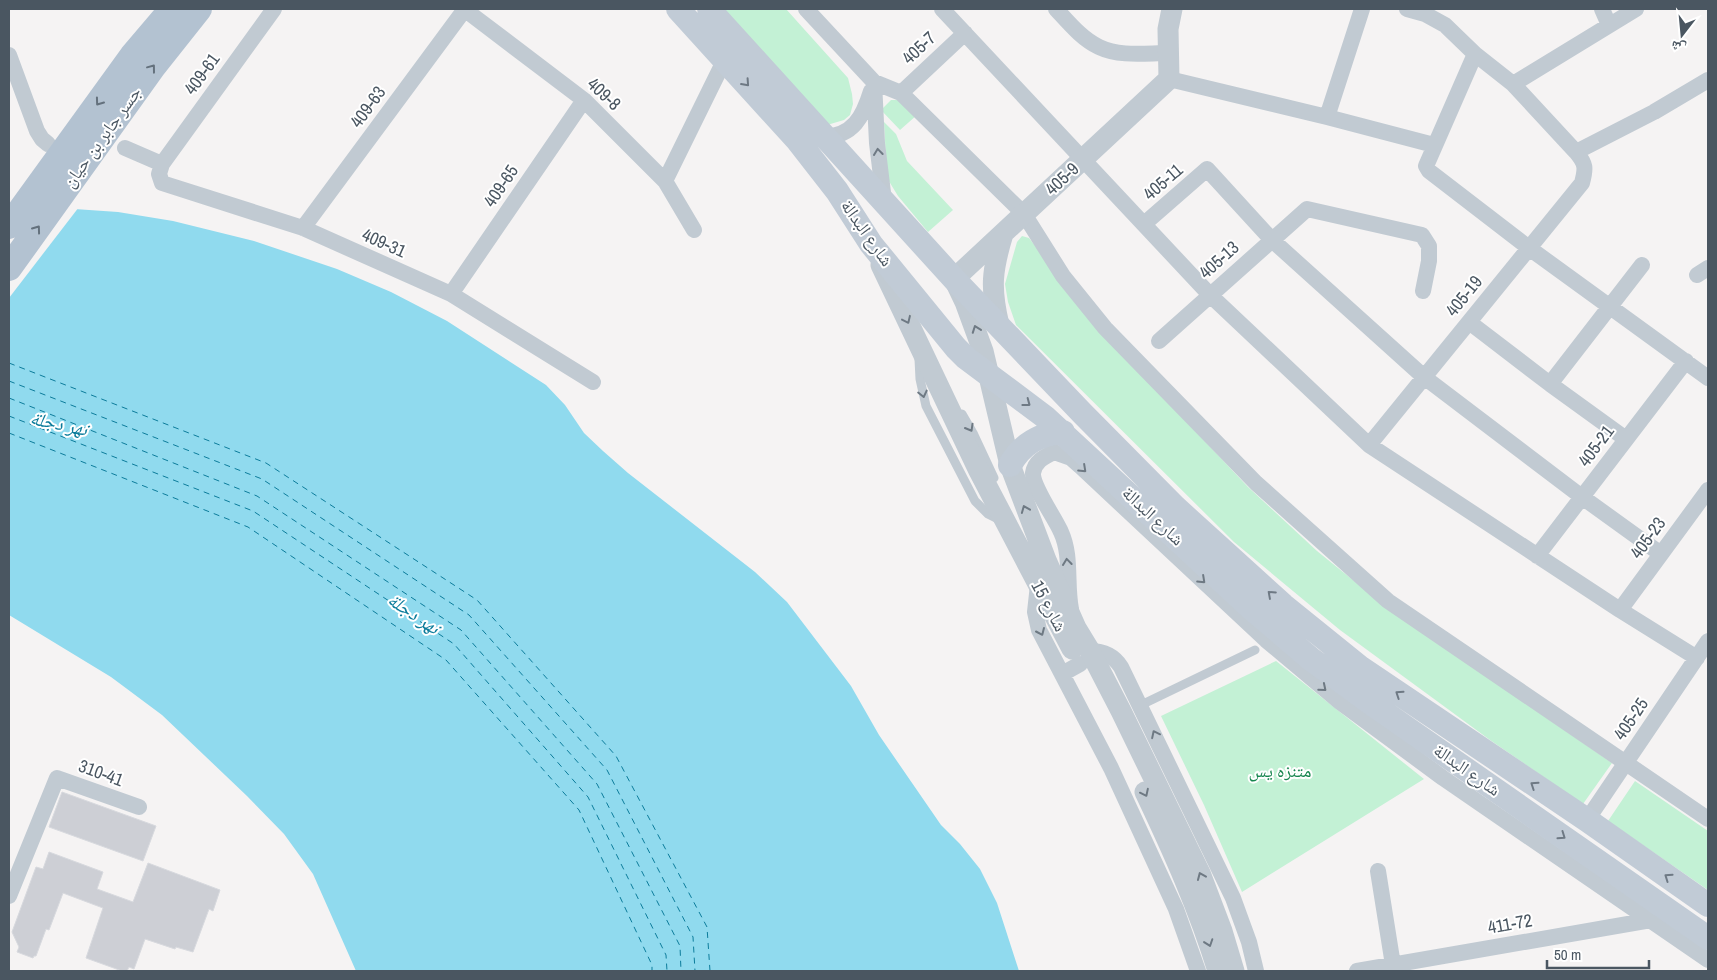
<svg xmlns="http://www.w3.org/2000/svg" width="1717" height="980" font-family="'Archivo Narrow','Noto Naskh Arabic',sans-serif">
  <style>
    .green { fill: #c3f1d5 }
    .water { fill: #90daee }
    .pier { fill: #f5f3f3 }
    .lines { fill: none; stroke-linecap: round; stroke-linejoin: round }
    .ferry { stroke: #0c7c9b; stroke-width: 1; stroke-dasharray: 6 5; stroke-linecap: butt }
    .building { fill: #cdcfd5; stroke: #d7d9de }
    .service { stroke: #c1cad2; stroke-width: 9 }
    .minor { stroke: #c1cad2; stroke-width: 16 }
    .tertiary { stroke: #c1cad2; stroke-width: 21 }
    .secondary { stroke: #c1cbd6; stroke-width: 24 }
    .primary-bridge { stroke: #b3c2d1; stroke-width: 26 }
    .oneway { stroke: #64717d }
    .oneway2 { stroke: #6e7984 }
    .oneway3 { stroke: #6e7983 }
    .labels { text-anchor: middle; stroke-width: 4; stroke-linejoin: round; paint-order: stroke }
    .street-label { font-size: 18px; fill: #4a5661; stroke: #fff }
    .park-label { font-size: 18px; fill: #17864f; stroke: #fff }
    .water-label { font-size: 19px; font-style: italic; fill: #0c7c9b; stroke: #fff }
  </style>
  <rect width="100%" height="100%" fill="#f5f3f3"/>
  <path class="green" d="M721,9h65l62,69 4,16 1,10 -3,11 -6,5 -17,5z
    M891,100h10l16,15 -17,15 -19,-20z
    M884,122l12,12 11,27 46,49 -25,22 -30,-36 -11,-18z
    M1022,236l7,2 84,106 135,143 69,64 68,55 227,157 -29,41 -93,-64 -150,-110 -106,-88 -218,-217 -8,-23 -3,-18 12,-42z
    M1276,661l148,118 -182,113 -38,-87 -43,-89z
    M1635,781l73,50v59l-100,-69z"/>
  <path class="water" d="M9,208h51l58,4 55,9 81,20 83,28 54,23 56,29 99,64 19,20 19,28 19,18 25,22 127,99 32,30 64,84 28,49 62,90 19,19 20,25 17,34 22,68h-663l-43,-97 -29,-40 -37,-38 -85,-81 -51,-38 -102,-62z"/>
  <path class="pier" d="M9,205l70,2 -70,91z"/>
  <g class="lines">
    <path class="ferry" d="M9,363l257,100 211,137 139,156 91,171 3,44
      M9,381l253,98 207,136 138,155 86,167 2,34
      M9,398l248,98 204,134 136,154 83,162 1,25
      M9,416l244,95 201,133 134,153 78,158 1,16
      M9,433l239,94 198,133 133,150 73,155v6"/>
  </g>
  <path class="building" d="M62,792l94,34 -13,35 -94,-34z
    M49,852l54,20 -6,17 36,13 15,-39 72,27 -7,21 -4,-2 -16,43 -17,-5 -1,2 -30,-10 -11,30 -5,-2 -2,4h-5l-36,-13 17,-50 -40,-15 -14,37 -3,-1 -10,27h-2l-1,2 -16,-6 2,-5 -7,-15 24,-65 7,2z"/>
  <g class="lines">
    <path class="service" d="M919,359l1,20 6,27 49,95 13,13 12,6
      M962,414l11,19 21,45
      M1141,705l114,-55"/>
    <path class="minor" d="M274,9l-112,155 -3,10 3,9 141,45 148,66 142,88
      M464,9l120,91 81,81 29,49
      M806,9l68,73 27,11 123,121 39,62 42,52 151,155 132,118 320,218
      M942,9l268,286 159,150 251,165 77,48
      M1056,9c13,14 26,30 43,38 21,10 47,6 69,6
      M1602,9l7,16
      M1475,54l-49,112 3,5 100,77 179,130
      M9,55l28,76 5,8 6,5
      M1169,79l158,38 107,28
      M874,82l3,61 7,58
      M1513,84l123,-75
      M901,93l64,-60
      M1327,117l35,-108
      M824,137c29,-1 39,-20 47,-46
      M125,148l37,16
      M1576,152l78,-40 54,-32
      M665,181l60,-122
      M1144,224l63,-55 65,71 152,137 158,120 79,57
      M303,228l162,-219
      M1697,275l11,-7
      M451,294l133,-194
      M1469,322l81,62 76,55
      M1159,341l148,-132 115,26 7,11v15l-6,30
      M1550,384l92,-119
      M1369,445l213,-262c4,-15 4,-19 -6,-31l-63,-68 -38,-30 -30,-29 -20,-11 -18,-5
      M1537,556l149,-195
      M1038,585l-3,27 4,18 72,138 65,141 22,62
      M1071,609c-5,-25 1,-53 -10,-77 -6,-14 -29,-46 -28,-59 2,-12 11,-16 21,-21l17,6 9,8 186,174 74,62 103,76 265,182
      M1620,610l88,-120
      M1090,651c14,0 24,5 31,16l112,231 16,44 7,29
      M1062,674l18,-10
      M1587,820l121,-179
      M1378,871l15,94
      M9,896l48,-118 82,29
      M1357,971l294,-51 4,-5"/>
    <path class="tertiary" d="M1172,9l-4,20 1,50 -215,200 11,23 18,49 27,114 36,95 30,68 14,23 31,60 79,162 22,58 12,40
      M881,265l98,206 93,178
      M999,325c-9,-37 -7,-55 4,-91
      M1145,792c28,59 54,117 73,179"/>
    <path class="secondary" d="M678,9l120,132 39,50 34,53 85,104 10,10 79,59 206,191 60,51 64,47 333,232
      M709,9l245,270 128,134 93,94 108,98 78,63 226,152 121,85
      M1010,465c12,-21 29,-31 53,-33"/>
    <path class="primary-bridge" d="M9,226l123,-170 40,-47
      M9,268l144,-201 46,-58"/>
  </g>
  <defs><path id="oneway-chevron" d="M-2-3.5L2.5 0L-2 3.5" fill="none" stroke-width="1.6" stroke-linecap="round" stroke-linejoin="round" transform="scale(1.25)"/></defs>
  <g class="oneway">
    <use href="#oneway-chevron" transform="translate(152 68) rotate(-53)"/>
    <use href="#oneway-chevron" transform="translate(99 102) rotate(126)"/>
    <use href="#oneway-chevron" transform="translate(37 229) rotate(-54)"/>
  </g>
  <g class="oneway2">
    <use href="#oneway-chevron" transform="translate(746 83) rotate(48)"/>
    <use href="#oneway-chevron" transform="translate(1027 403) rotate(37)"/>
    <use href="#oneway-chevron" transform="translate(1271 594) rotate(-138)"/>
    <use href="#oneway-chevron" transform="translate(1399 694) rotate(-146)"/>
    <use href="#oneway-chevron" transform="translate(1534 785) rotate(-146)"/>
    <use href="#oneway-chevron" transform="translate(1562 836) rotate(35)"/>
    <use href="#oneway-chevron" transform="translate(1668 877) rotate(-145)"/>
  </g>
  <g class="oneway3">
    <use href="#oneway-chevron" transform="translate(878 152) rotate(-97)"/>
    <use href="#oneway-chevron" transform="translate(907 320) rotate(65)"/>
    <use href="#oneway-chevron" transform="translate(976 329) rotate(-110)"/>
    <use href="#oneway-chevron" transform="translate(923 394) rotate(77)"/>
    <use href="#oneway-chevron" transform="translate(970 428) rotate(60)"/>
    <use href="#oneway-chevron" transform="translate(1083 469) rotate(43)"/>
    <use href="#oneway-chevron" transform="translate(1025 509) rotate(-112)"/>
    <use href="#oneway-chevron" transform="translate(1067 562) rotate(-97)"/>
    <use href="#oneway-chevron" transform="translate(1202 580) rotate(43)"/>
    <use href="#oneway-chevron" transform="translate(1041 632) rotate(66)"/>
    <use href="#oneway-chevron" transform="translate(1323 688) rotate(40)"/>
    <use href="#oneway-chevron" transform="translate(1155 734) rotate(-116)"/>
    <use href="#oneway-chevron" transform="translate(1145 793) rotate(64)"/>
    <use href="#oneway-chevron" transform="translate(1201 876) rotate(-113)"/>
    <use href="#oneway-chevron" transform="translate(1209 943) rotate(71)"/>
  </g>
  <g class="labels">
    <g class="street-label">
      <text transform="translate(919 48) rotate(-43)" y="6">405-7</text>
      <text transform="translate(202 74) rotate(-54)" y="6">409-61</text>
      <text transform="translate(604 94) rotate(43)" y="6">409-8</text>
      <text transform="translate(368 107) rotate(-54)" y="6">409-63</text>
      <text transform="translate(102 137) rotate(-54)" y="6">جسر جابر بن حيان</text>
      <text transform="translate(1062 179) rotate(-43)" y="6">405-9</text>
      <text transform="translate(1163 182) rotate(-41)" y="6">405-11</text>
      <text transform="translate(501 186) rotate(-56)" y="6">409-65</text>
      <text transform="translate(867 233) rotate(55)" y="6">شارع البدالة</text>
      <text transform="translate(384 243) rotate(24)" y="6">409-31</text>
      <text transform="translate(1219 260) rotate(-42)" y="6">405-13</text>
      <text transform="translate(1464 296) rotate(-51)" y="6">405-19</text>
      <text transform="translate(1596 446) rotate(-53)" y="6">405-21</text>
      <text transform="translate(1153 516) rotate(43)" y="6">شارع البدالة</text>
      <text transform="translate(1648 538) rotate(-54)" y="6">405-23</text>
      <text transform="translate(1049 606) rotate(62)" y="6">شارع 15</text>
      <text transform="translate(1631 719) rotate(-56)" y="6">405-25</text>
      <text transform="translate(1467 770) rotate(35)" y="6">شارع البدالة</text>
      <text transform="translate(101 773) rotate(20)" y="6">310-41</text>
      <text transform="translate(1510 924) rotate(-10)" y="6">411-72</text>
    </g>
    <g class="park-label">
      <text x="1280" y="777">متنزه يس</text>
    </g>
    <g class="water-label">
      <text transform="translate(59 423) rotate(12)" y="7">نهر دجلة</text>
      <text transform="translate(414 613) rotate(34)" y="7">نهر دجلة</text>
    </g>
  </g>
  <rect width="1717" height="980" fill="none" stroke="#4a5661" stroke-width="20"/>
  <g transform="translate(1682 35) rotate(196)" stroke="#ffffff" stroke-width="4" paint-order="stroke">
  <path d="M0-4L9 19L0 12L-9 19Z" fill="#4a5661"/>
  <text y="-8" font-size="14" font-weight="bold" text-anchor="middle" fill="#4a5661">ش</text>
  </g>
  <path d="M1547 960v8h102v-8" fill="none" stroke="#4a5661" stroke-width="2.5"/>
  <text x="1554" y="960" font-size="15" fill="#4a5661" stroke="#ffffff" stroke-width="4" paint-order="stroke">50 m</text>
</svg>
